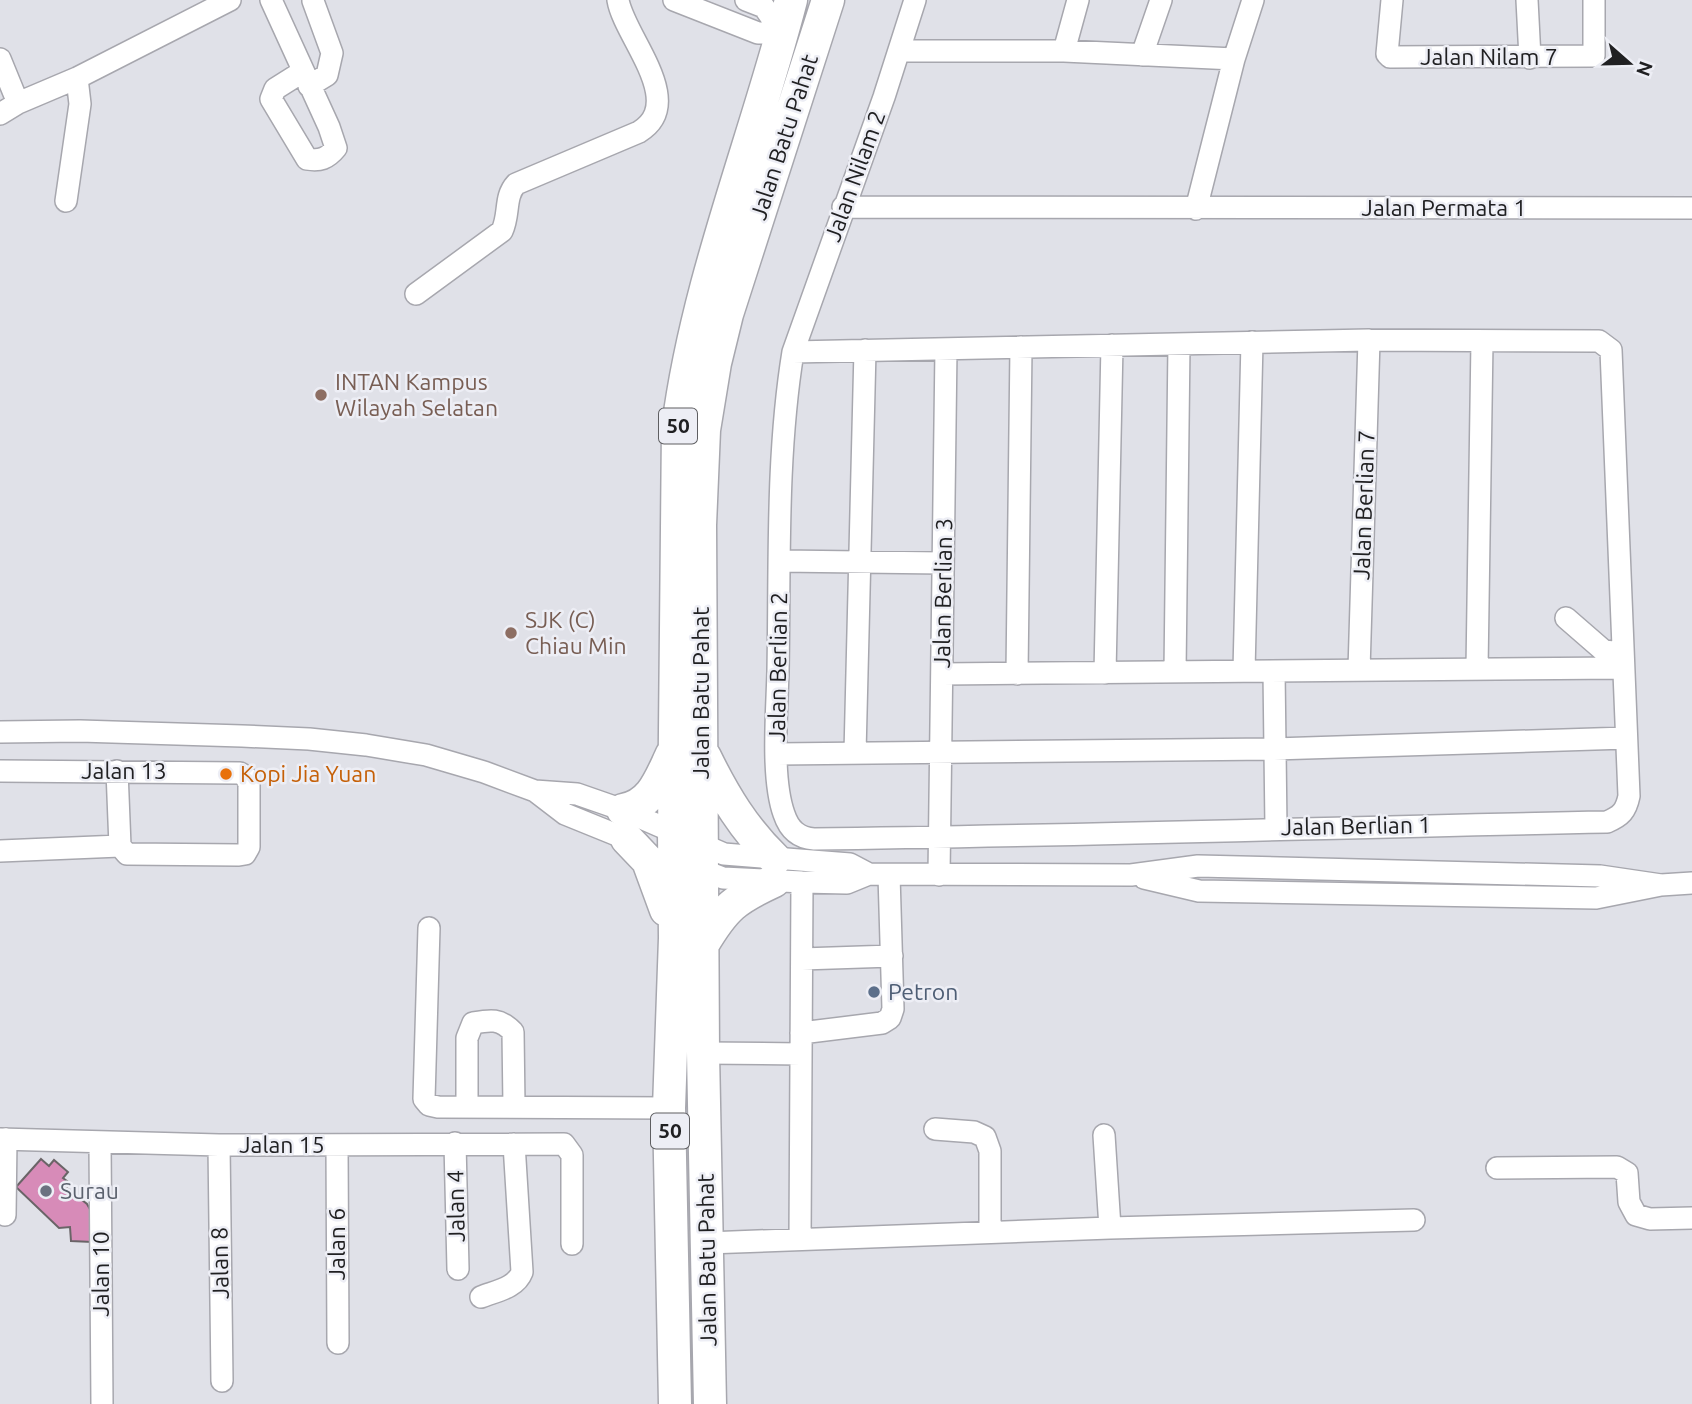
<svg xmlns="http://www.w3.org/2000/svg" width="1692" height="1404" font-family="Ubuntu,sans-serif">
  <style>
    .building { fill: #d78bb8; stroke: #6a6467; stroke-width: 2 }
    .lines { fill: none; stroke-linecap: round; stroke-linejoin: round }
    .minor-casing { stroke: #a7a7ae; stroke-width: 24 }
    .highway-casing { stroke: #a7a7ae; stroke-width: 35 }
    .minor { stroke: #fff; stroke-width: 21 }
    .highway { stroke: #fff; stroke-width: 32 }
    .education-dot { fill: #8d6e63; stroke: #edeef5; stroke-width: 2.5 }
    .food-dot { fill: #e8710a; stroke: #edeef5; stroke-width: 2.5 }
    .service-dot { fill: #5c6f8a; stroke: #edeef5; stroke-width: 2.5 }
    .worship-dot { fill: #6b7280; stroke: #edeef5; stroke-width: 2.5 }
    .labels { text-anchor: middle; stroke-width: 5; stroke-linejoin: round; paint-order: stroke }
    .shield { fill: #edeef5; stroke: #5e5e61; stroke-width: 2 }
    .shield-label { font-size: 21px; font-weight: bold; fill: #202022 }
    .street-label { font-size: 23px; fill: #202022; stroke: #edeef5 }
    .education-label { font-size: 23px; fill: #785e54; stroke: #edeef5; text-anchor: start }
    .food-label { font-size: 23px; fill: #c56008; stroke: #edeef5; text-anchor: start }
    .service-label { font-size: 23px; fill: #4e5e75; stroke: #edeef5; text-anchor: start }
    .worship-label { font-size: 23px; fill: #5b616d; stroke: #edeef5; text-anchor: start }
  </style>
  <rect width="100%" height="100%" fill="#e0e1e8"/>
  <path class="building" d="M41,1159l8,7 5,-6 14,12 -5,6 4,3 -4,4 24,19 5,9v29l-21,-1 -1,-14 -11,1 -43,-41z"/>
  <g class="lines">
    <g class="minor-casing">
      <path id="minor" d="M271,0l58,127 7,21c-9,11 -16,13 -29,11l-36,-60 4,-10 27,-17
        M674,0l84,33h24
        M746,0l18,7 18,26
        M1392,0l-5,54 3,3 204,-1v-56
        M1527,0l3,58
        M899,51h165l170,8
        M1064,51l14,-51
        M1142,55l19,-55
        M0,59l18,44
        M309,86l18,-11 5,-22 -19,-52
        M0,114l18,-11 59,-25 153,-78
        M66,201l14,-97 -3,-26
        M843,207l849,1
        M1196,209l38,-150 19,-59
        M416,294l86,-63c8,-17 2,-34 14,-47l123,-52c49,-30 -15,-95 -21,-132
        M793,352l576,-12 230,1 12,9 18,446c-3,15 -8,20 -22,26 -264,5 -529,14 -793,17 -16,-1 -25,-10 -30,-25 -13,-36 -7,-103 -6,-143 2,-106 -2,-214 15,-319l91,-255 31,-97
        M780,561l163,2
        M1566,618l38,33 18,2
        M1477,669l5,-328
        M1359,670l10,-330
        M1244,671l8,-329
        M1274,671l2,157
        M1175,672l4,-328
        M1105,673l7,-328
        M942,674l681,-6
        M1017,674l4,-327
        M0,732l80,-1 162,5 67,3 57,6 60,10 58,17 51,19 42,3 46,16 101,44 126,10 19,10
        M855,753l10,-403
        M777,754l497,-5 352,-11
        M0,771l240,2 6,4 3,7v63l-4,7 -6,1 -112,-1 -7,-8 -3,-75
        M535,791l30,23 74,30
        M0,851l120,-5
        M692,866l31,12 79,4 45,1 22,-9 262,1 67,-9 402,10 61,9
        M939,875l7,-526
        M1144,878l55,13 397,7 65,-13 31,-2
        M429,928l-5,171 5,6 9,2 231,1
        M802,959l90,-3
        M801,1033l81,-10 8,-5 3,-9 -4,-134
        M703,1053l98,1
        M467,1107v-69l6,-15c17,-3 27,-5 40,9l1,74
        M935,1129l39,3 11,5 5,14v81
        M1104,1135l6,93
        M0,1139l219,6 345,-1 8,11v89
        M100,1143l2,261
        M455,1143l3,126
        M219,1145l3,236
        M337,1145l1,198
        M1497,1168l120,-1 10,6 2,29 7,13 14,4 42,-1
        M5,1215l1,-76
        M800,1239l2,-357
        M707,1243l403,-15 304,-8
        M481,1297c15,-6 35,-9 41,-25l-8,-128"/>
    </g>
    <g class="highway-casing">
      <path id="highway" d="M705,757c19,39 39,72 70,102
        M623,810c29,-5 37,-31 49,-56
        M627,839l21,22 18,49
        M703,944c22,-37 32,-45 71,-63
        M675,1404l-6,-296 6,-170 -1,-105 4,-406c19,-147 76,-284 113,-427
        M710,1404l-7,-351 -3,-528 4,-95 11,-67 12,-49 101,-314"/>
    </g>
    <use href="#minor" class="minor"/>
    <use href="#highway" class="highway"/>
  </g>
  <g class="education-dot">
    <circle cx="321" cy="395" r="7"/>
    <circle cx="511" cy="633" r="7"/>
  </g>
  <circle class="food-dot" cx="226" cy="774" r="7"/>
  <circle class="service-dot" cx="874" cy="992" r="7"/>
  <circle class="worship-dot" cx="46" cy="1191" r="7"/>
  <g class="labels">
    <g class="shield">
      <rect x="659" y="408.5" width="38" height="35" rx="5"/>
      <rect x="651" y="1113.5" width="38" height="35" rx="5"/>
    </g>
    <g class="shield-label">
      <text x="678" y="433">50</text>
      <text x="670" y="1138">50</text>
    </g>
    <g class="street-label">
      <text x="1489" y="65">Jalan Nilam 7</text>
      <text transform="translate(784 137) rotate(-72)" y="8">Jalan Batu Pahat</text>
      <text transform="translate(855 176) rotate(-70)" y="8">Jalan Nilam 2</text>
      <text x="1444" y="216">Jalan Permata 1</text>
      <text transform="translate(1364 505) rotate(-88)" y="8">Jalan Berlian 7</text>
      <text transform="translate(943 593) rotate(-89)" y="8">Jalan Berlian 3</text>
      <text transform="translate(778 667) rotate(-89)" y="8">Jalan Berlian 2</text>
      <text transform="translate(701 693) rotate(-90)" y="8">Jalan Batu Pahat</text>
      <text x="124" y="779">Jalan 13</text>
      <text transform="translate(1356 826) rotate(-1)" y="8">Jalan Berlian 1</text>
      <text x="282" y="1153">Jalan 15</text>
      <text transform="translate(456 1206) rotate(-91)" y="8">Jalan 4</text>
      <text transform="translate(337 1244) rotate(-90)" y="8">Jalan 6</text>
      <text transform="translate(707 1260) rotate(-91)" y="8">Jalan Batu Pahat</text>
      <text transform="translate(220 1263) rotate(-91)" y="8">Jalan 8</text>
      <text transform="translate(101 1274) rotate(-90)" y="8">Jalan 10</text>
    </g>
    <g class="education-label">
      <text x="335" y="390">INTAN Kampus<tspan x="335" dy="26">Wilayah Selatan</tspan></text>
      <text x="525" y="628">SJK (C)<tspan x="525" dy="26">Chiau Min</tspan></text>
    </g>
    <g class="food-label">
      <text x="240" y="782">Kopi Jia Yuan</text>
    </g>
    <g class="service-label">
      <text x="888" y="1000">Petron</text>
    </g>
    <g class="worship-label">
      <text x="60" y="1199">Surau</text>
    </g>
  </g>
  <g transform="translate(1629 63) rotate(110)" stroke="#edeef5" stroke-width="5" paint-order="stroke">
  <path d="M0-5L12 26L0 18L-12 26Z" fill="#202022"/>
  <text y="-10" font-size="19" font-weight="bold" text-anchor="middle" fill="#202022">N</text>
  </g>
</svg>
